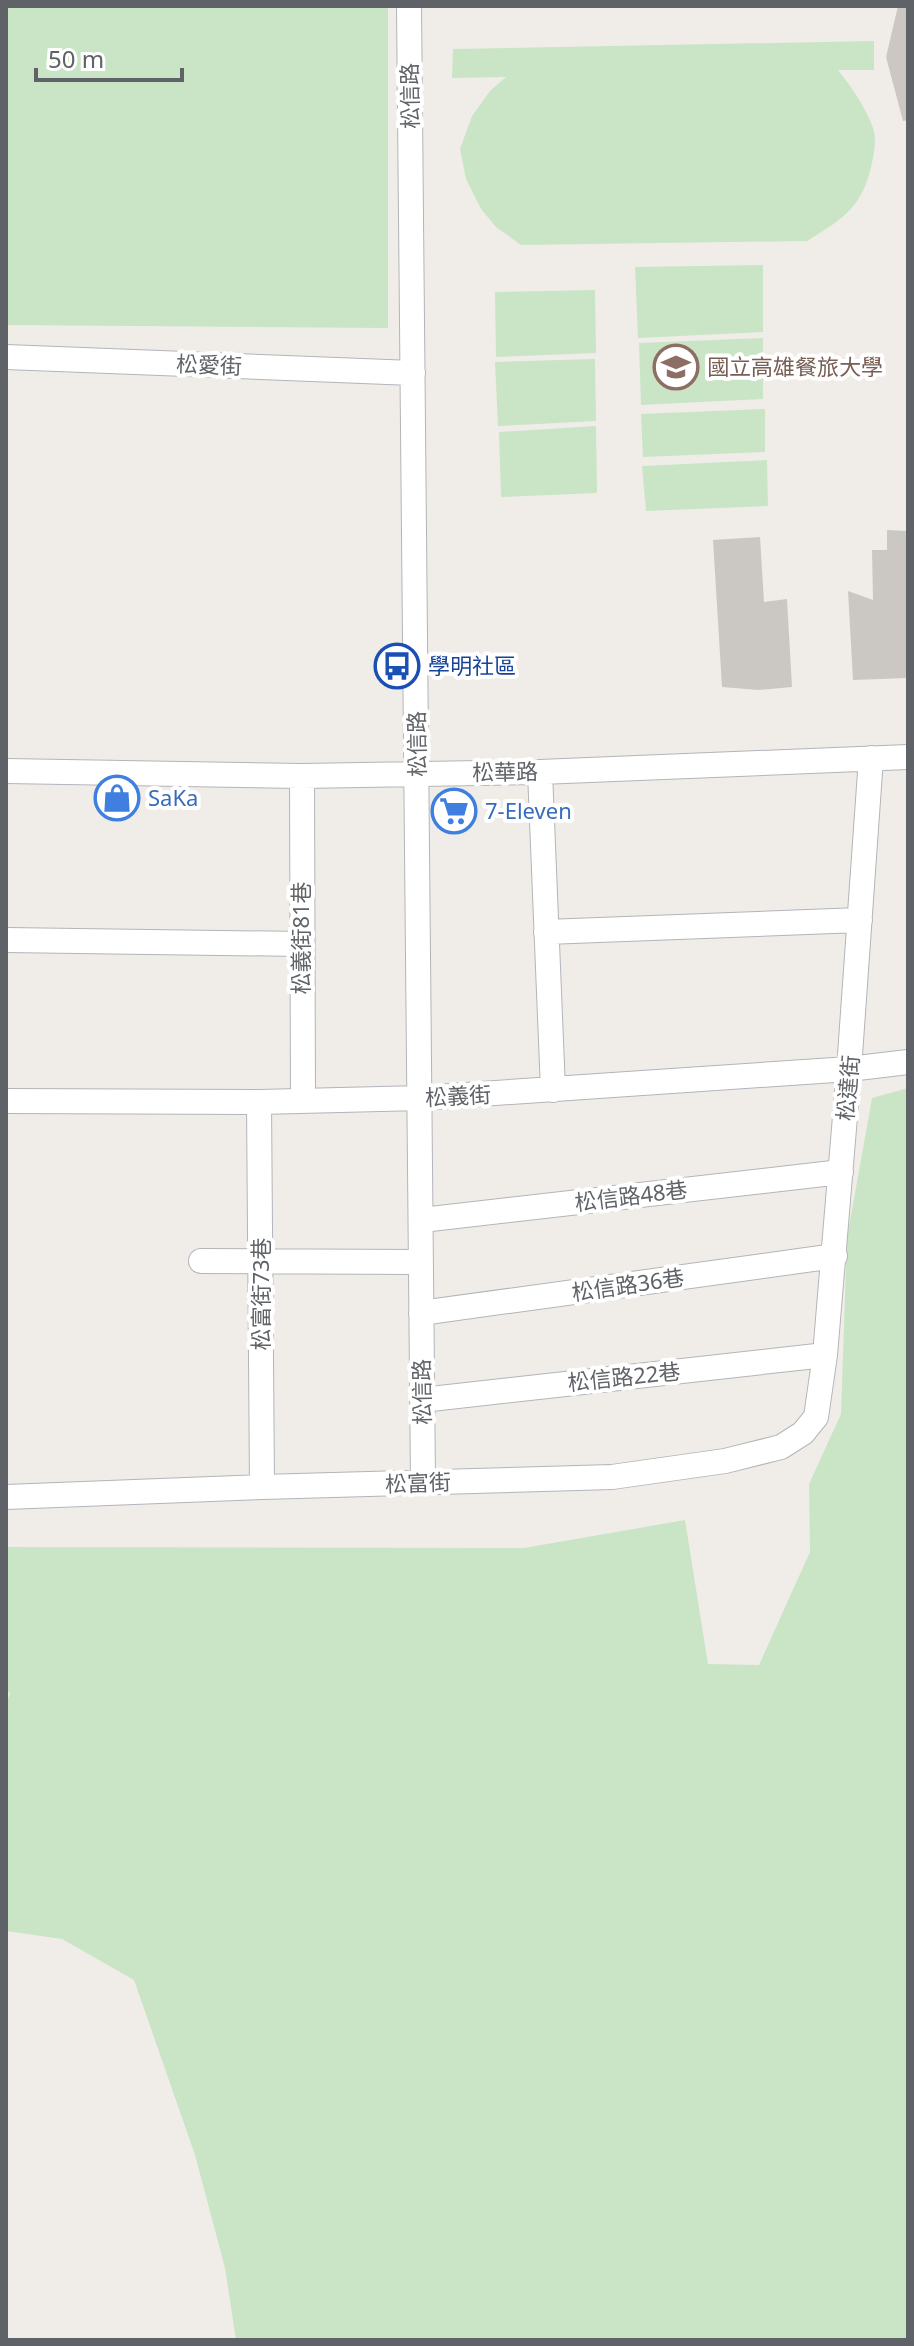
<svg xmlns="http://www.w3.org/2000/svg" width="914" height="2346" font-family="'Noto Sans','Noto Sans TC',sans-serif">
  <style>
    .green { fill: #c9e5c6 }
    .building { fill: #cbc8c4 }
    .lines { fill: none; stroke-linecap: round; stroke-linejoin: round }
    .minor-casing { stroke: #b2b5b9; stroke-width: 26 }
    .minor { stroke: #fff; stroke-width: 24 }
    .labels { text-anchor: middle; stroke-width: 8; stroke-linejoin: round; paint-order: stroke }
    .street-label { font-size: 22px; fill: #5f6367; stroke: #fff }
    .education-label { font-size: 22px; fill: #785e54; stroke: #fff; text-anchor: start }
    .transit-label { font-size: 22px; fill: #164399; stroke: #fff; text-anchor: start }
    .shop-label { font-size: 22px; fill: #366cbe; stroke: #fff; text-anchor: start }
  </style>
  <rect width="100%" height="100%" fill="#f0ede8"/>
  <path class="green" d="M6,6h382v322l-382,-3z
    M874,41v29h-36c14,18 27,36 35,58 3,9 2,21 0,30 -9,48 -27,59 -66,83l-286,4 -25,-18 -15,-18 -15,-30 -6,-30 12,-33 18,-25 16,-14 -54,1 1,-29z
    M763,265v67l-125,6 -3,-71z
    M595,290l1,63 -100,4 -1,-65z
    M763,338v61l-122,6 -2,-62z
    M595,359l1,62 -98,5 -3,-64z
    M765,409v43l-122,5 -2,-43z
    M596,426l1,67 -96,4 -2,-65z
    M767,460l1,46 -122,5 -4,-45z
    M908,1088v1252h-672l-11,-72 -30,-113 -61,-175 -72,-41 -56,-8v-226l4,-12 -4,-2v-144l518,1 161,-28 23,144 51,1 51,-113 -1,-68 32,-70 6,-176 25,-140z"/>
  <path class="building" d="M898,6h10v114l-5,1 -17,-64z
    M887,530l21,1v147l-55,2 -5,-89 25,9 -1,-50h15z
    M760,537l4,65 23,-3 5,88 -34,3 -36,-3 -9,-147z"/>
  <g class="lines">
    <g class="minor-casing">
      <path id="minor" d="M409,6l14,1477
        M6,357l407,16
        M6,771l296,5 238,-4 368,-15
        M540,772l13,318
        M302,776l1,325
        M546,932l314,-12
        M6,940l295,4
        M6,1101l253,1 162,-4 428,-29 59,-7
        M259,1102l3,385
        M422,1220l419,-48
        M201,1261l219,1
        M421,1313l414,-57
        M422,1400l403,-45
        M6,1497l256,-10 350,-10 113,-16 56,-14 22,-14 13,-16 9,-62 24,-286 22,-311"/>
    </g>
    <use href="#minor" class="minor"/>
  </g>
  <defs>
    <g id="university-ring" transform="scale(2.3)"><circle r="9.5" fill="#fff" stroke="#8d6e63" stroke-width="1.5"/><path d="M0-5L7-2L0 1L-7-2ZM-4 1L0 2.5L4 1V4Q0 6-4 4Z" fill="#8d6e63"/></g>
    <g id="bus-ring" transform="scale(2.3)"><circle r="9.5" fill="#fff" stroke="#1a4fb4" stroke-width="1.5"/><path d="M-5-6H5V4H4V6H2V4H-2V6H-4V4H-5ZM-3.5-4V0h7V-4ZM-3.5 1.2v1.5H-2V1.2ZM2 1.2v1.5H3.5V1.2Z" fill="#1a4fb4"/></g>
    <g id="shop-ring" transform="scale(2.3)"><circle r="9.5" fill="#fff" stroke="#3f7fe0" stroke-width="1.5"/><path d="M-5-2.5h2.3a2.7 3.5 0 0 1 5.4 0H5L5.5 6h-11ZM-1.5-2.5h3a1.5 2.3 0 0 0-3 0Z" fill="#3f7fe0"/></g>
    <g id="supermarket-ring" transform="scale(2.3)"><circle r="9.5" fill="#fff" stroke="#3f7fe0" stroke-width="1.5"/><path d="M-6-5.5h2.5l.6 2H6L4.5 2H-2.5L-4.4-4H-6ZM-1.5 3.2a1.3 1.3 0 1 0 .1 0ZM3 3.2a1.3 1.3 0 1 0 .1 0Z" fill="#3f7fe0"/></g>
  </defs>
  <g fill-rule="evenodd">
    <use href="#university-ring" x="676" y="367"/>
    <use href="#bus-ring" x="397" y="666"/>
    <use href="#shop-ring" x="117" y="798"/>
    <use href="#supermarket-ring" x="454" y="811"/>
  </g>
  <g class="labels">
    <g class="street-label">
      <text transform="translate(410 96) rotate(-91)" y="8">松信路</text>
      <text transform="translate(209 365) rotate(2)" y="8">松愛街</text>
      <text transform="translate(417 744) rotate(-91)" y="8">松信路</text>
      <text transform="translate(505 772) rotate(-1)" y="8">松華路</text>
      <text transform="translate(301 938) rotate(-90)" y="8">松義街81巷</text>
      <text transform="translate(848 1088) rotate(-85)" y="8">松達街</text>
      <text transform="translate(458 1096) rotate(-3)" y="8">松義街</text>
      <text transform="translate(631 1196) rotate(-7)" y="8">松信路48巷</text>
      <text transform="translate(628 1285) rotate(-8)" y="8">松信路36巷</text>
      <text transform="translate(261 1294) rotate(-90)" y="8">松富街73巷</text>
      <text transform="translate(624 1377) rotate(-6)" y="8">松信路22巷</text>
      <text transform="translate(422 1392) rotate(-91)" y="8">松信路</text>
      <text transform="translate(418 1483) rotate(-2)" y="8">松富街</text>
    </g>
    <g class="education-label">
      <text x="707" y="375">國立高雄餐旅大學</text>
    </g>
    <g class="transit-label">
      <text x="428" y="674">學明社區</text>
    </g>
    <g class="shop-label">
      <text x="148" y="806">SaKa</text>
      <text x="485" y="819">7-Eleven</text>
    </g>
  </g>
  <rect width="914" height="2346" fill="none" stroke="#5f6367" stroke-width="16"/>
  <path d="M36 68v12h146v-12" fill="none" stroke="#5f6367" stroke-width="4"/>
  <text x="48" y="68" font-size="24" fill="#5f6367" stroke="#ffffff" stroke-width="6" paint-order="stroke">50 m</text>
</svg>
